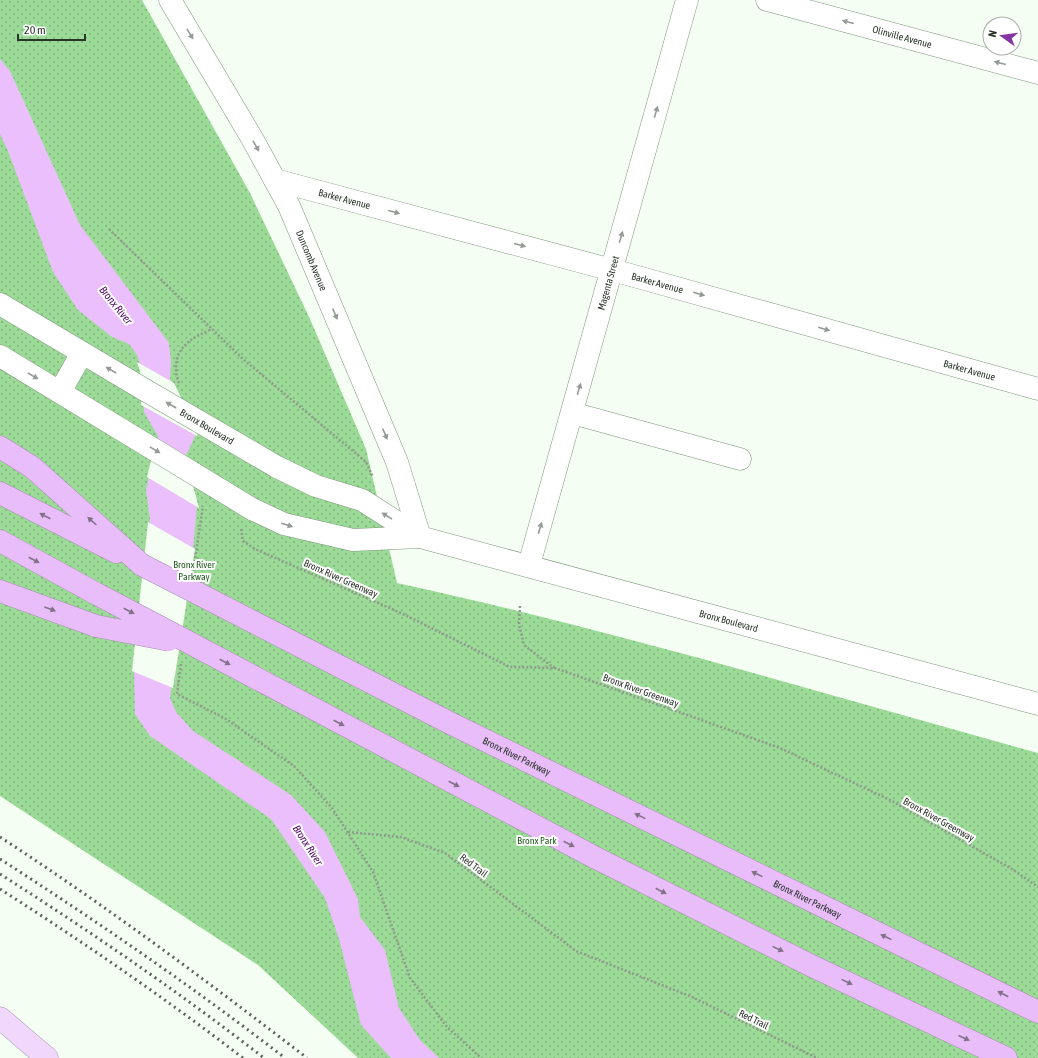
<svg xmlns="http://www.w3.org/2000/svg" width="1038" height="1058" font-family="'Asap Condensed',sans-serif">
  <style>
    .park { fill: url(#park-dots) }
    .water { fill: #eabffb }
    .pier { fill: #f4fef3 }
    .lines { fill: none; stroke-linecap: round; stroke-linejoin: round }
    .minor-casing { stroke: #7e967c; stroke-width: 23 }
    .major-casing { stroke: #a68db1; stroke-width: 23 }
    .highway-casing { stroke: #a68db1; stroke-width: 23 }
    .path { stroke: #8f998e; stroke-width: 2.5; stroke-dasharray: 2 2; stroke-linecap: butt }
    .minor { stroke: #fff; stroke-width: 22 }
    .major { stroke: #f2d7fc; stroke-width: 22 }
    .highway { stroke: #e9bdfa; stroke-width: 22 }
    .rail { stroke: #596358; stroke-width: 3; stroke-dasharray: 2 4; stroke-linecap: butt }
    .minor-bridge-casing { stroke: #7e967c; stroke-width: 23; stroke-linecap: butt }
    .highway-bridge-casing { stroke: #a68db1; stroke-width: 23; stroke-linecap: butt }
    .minor-bridge { stroke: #fff; stroke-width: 22 }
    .highway-bridge { stroke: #e9bdfa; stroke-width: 22 }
    .oneway { fill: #949a94 }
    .oneway2 { fill: #807287 }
    .labels { text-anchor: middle; stroke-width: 4; stroke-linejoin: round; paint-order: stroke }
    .street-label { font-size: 10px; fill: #2a3429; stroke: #fff }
    .park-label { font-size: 10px; fill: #1c5c1a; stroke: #fff }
    .water-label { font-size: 11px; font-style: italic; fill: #4e0863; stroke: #fff }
  </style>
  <defs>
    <pattern id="park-dots" width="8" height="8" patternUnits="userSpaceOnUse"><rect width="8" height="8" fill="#9cdb97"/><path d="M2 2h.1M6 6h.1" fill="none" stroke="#7fb27b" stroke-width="1.8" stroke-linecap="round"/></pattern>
  </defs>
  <rect width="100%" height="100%" fill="#f4fef3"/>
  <path class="park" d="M0,0h142l108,193 60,126 56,130 31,134c216,47 428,111 641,170v305h-680l-100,-93 -258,-169z"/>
  <path class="water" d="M0,59l10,12 70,154 89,118 2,18 -1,18 26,55 -12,26 13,45 -4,45 -23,148 6,14 17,19 98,64 34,37 33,67 2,18 25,33 14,58 21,32 19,18h-48l-30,-33 -22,-86 -14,-41 -54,-79 -121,-83 -15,-22 -1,-42 16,-153 -4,-29 12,-54 -14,-24 -2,-41 -5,-16 -8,-11 -17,-7 -34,-27 -25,-38 -45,-121 -8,-17z"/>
  <path class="pier" d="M137,362l37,21 24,50 -1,3 -56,-31 -1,-34z
    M156,440l30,20 13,48 -52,-31z
    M148,522l47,27 -22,139 -41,-17z"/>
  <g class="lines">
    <g class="minor-casing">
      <g id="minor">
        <path id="s1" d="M170,0l83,140 36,66 108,256 23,75"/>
        <path id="s2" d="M767,0l271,73"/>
        <path id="s3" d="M275,180l352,94 411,115"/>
        <path d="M0,304l145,86"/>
        <path d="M0,356l122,74"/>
        <path d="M60,392l22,-39"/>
        <path d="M572,413l168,46"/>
        <path d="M277,467l39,19 46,14 58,37"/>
        <path id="s4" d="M252,509l32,15 69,16 67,-3 618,167"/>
        <path id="s5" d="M529,565l158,-565"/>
      </g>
    </g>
    <g class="major-casing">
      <path id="major" d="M0,1018l47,40"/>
    </g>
    <g class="highway-casing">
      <g id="highway">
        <path d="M0,447l32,20 110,98"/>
        <path d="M0,493l116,59"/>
        <path d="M0,541l95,52"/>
        <path d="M0,591l96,35"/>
        <path id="s6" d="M197,593l253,130 588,289"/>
        <path d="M190,643l406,215 216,108 194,92"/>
      </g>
    </g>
    <path class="path" d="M109,229l134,130 123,103 7,15
      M179,383c-2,-4 -3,-10 -3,-15 0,-23 18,-31 36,-39
      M241,529l2,12 12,8 146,64 109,54 45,1 225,80 110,52 122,69 26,18
      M194,566l9,-60
      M520,606l-1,18 5,21 30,23
      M181,664l-4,30 49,25 68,47 38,42 41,64 37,106 37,49 34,31
      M348,832l53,5 44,16 131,98 116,46 125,61"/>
    <use href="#minor" class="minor"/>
    <use href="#major" class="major"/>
    <use href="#highway" class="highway"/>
    <path class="rail" d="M0,837c106,69 207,144 307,221
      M0,859c98,63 193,128 285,199
      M0,874c91,58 179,118 264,184
      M0,889c83,53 165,109 243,169"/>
    <g class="minor-bridge-casing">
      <g id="minor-bridge">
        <path id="s7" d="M145,390l132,77"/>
        <path d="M122,430l130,79"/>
      </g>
    </g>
    <g class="highway-bridge-casing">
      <path id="highway-bridge" d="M142,565l55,28
        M95,593l95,50
        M96,626l73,14"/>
    </g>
    <use href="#minor-bridge" class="minor-bridge"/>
    <use href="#highway-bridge" class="highway-bridge"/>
  </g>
  <defs><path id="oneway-solid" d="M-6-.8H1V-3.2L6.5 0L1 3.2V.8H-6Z"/></defs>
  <g class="oneway">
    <use href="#oneway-solid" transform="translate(848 22) rotate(-165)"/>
    <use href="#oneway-solid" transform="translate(190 34) rotate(59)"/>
    <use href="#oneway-solid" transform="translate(1000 63) rotate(-165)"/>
    <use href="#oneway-solid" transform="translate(656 112) rotate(-74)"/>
    <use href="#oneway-solid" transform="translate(256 146) rotate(60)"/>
    <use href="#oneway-solid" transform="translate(394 212) rotate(15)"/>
    <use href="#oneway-solid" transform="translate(621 237) rotate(-74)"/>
    <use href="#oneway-solid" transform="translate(520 245) rotate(15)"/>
    <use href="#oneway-solid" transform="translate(699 294) rotate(16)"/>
    <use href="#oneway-solid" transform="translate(335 314) rotate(67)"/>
    <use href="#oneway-solid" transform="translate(824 329) rotate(16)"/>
    <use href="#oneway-solid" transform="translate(111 370) rotate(-150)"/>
    <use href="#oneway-solid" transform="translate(33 376) rotate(31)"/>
    <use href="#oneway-solid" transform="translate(579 389) rotate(-74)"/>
    <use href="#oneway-solid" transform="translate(171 405) rotate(-150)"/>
    <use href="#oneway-solid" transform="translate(385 434) rotate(67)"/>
    <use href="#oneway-solid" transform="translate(155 450) rotate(31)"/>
    <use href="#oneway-solid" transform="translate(387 516) rotate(-148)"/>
    <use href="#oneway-solid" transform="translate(287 525) rotate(18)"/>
    <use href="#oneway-solid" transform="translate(540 528) rotate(-74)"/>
  </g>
  <g class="oneway2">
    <use href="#oneway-solid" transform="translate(45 516) rotate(-153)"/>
    <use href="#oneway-solid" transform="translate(92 521) rotate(-138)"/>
    <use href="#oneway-solid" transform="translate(34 560) rotate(28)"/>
    <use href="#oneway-solid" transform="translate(50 609) rotate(20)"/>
    <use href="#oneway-solid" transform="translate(129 611) rotate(28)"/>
    <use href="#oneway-solid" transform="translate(225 662) rotate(28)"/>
    <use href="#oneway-solid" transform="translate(339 723) rotate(28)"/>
    <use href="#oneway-solid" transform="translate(454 784) rotate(28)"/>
    <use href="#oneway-solid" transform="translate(640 816) rotate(-154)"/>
    <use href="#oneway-solid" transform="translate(569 844) rotate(27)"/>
    <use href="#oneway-solid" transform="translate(757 874) rotate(-154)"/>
    <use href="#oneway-solid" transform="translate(661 891) rotate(27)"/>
    <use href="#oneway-solid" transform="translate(886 937) rotate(-154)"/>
    <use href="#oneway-solid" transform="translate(778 949) rotate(26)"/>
    <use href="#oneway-solid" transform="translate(847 982) rotate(26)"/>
    <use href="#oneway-solid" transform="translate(1003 994) rotate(-153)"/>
    <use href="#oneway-solid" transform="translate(964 1038) rotate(25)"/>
  </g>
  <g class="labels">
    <g class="street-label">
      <text dy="4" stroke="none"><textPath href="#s2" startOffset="140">Olinville Avenue</textPath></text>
      <text dy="4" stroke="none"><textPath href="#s3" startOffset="72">Barker Avenue</textPath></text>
      <text dy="4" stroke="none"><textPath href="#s1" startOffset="297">Duncomb Avenue</textPath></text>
      <text dy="4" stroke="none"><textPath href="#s5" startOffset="293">Magenta Street</textPath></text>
      <text dy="4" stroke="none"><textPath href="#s3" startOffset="396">Barker Avenue</textPath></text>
      <text dy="4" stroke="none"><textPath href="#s3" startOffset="720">Barker Avenue</textPath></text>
      <text dy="4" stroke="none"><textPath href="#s7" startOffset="72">Bronx Boulevard</textPath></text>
      <text transform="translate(341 578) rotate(24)" y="4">Bronx River Greenway</text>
      <text dy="4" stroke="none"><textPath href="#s4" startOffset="493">Bronx Boulevard</textPath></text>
      <text transform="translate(641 690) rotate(20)" y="4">Bronx River Greenway</text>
      <text dy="4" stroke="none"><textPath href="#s6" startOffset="359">Bronx River Parkway</textPath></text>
      <text transform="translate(939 819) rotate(29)" y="4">Bronx River Greenway</text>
      <text transform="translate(474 865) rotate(37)" y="4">Red Trail</text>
      <text dy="4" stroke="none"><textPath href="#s6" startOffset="683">Bronx River Parkway</textPath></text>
      <text transform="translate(754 1019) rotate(26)" y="4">Red Trail</text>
    </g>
    <g class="park-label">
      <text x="194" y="568">Bronx River<tspan x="194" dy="12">Parkway</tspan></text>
      <text x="537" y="844">Bronx Park</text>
    </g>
    <g class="water-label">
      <text transform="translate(116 305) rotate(51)" y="4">Bronx River</text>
      <text transform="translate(308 845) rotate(57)" y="4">Bronx River</text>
    </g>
  </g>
  <g transform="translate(1002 36) rotate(284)"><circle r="19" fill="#ffffff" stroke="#aaaea9"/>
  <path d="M0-3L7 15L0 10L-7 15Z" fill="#8735a4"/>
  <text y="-6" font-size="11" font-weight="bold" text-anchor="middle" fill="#2a3429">N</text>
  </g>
  <path d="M18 34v6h67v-6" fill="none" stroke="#2a3429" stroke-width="2"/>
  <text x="24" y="34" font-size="12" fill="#2a3429" stroke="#ffffff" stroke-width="3" paint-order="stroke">20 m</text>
</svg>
